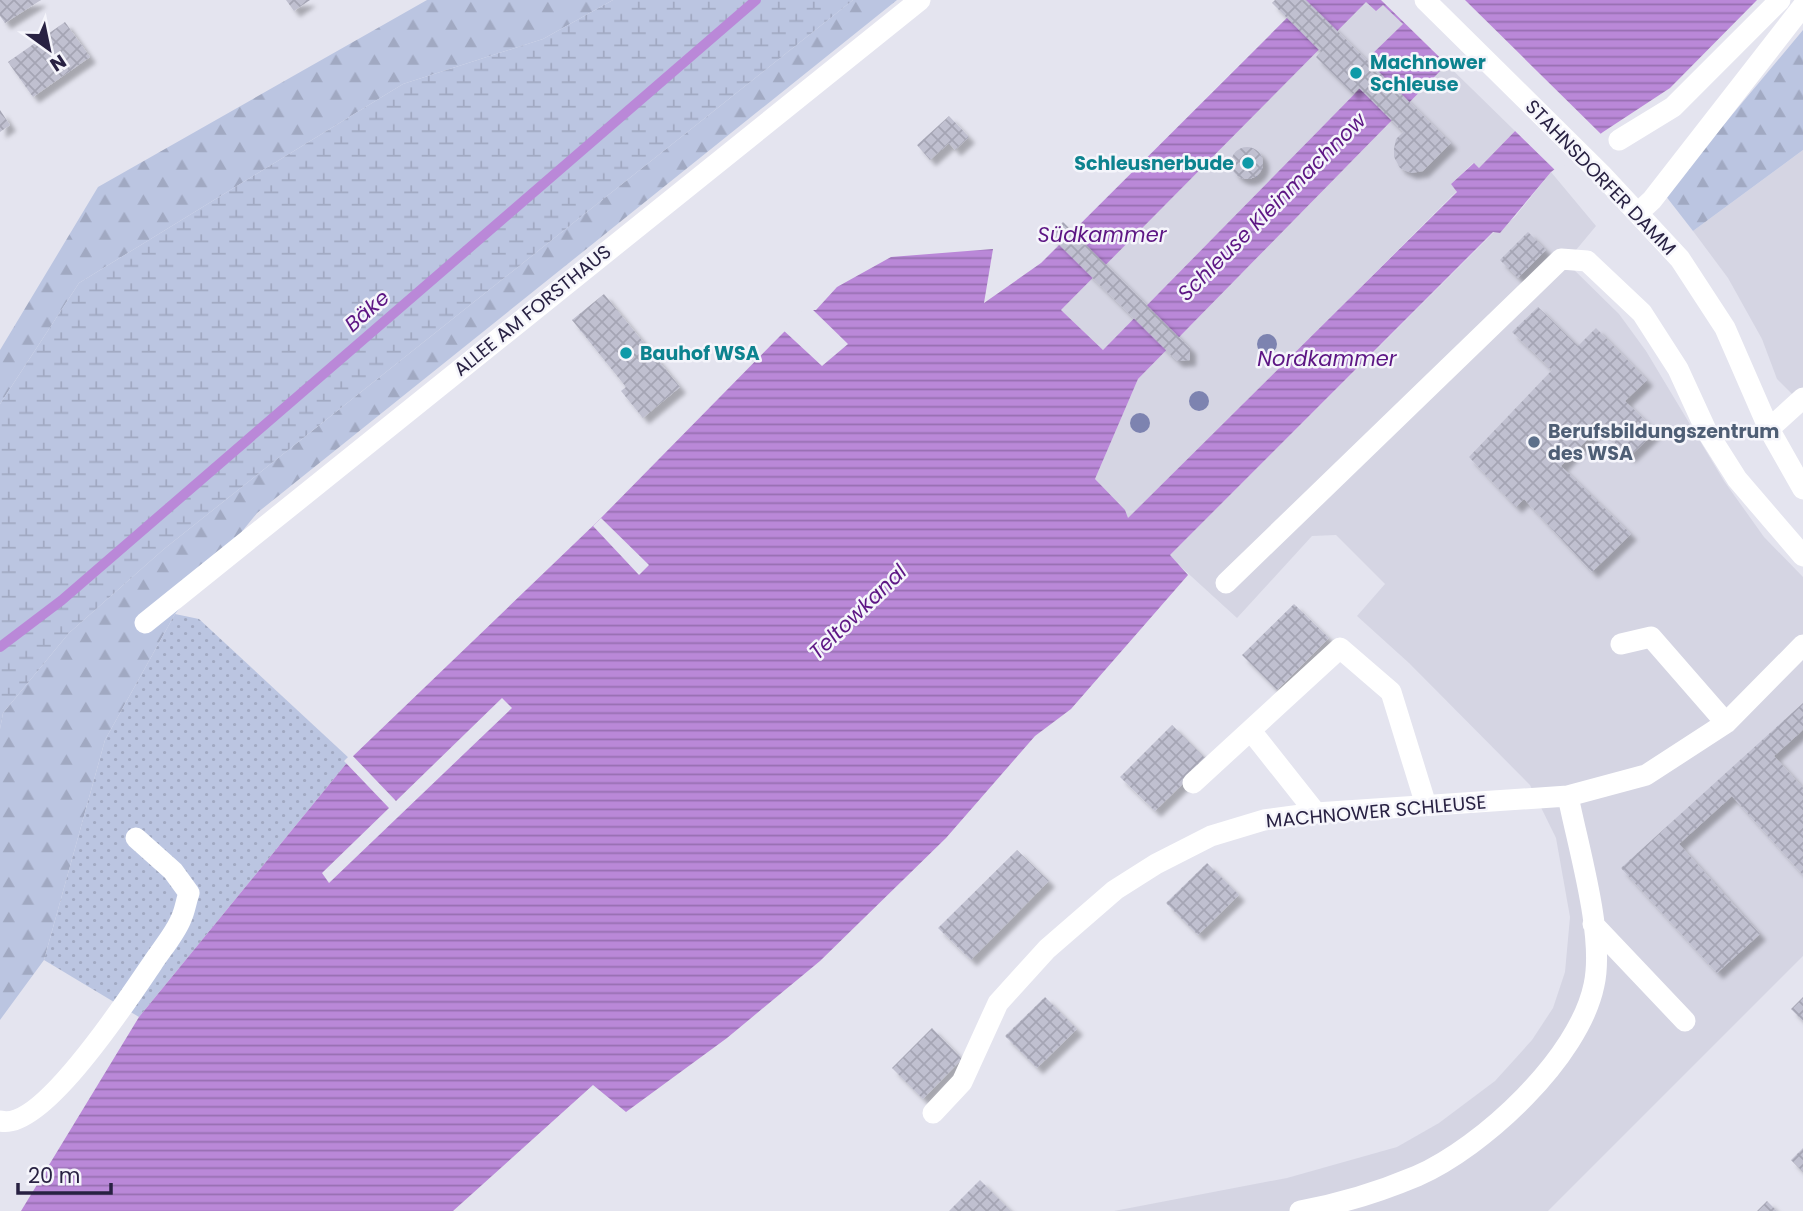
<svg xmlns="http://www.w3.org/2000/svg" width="1803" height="1211" font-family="Poppins,sans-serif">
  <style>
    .built { fill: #d5d5e3 }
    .forest { fill: url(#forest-firs) }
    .wetland { fill: url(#wetland-marsh) }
    .garden { fill: url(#garden-dots) }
    .water { fill: url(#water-rules); fill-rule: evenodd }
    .pier { fill: #e4e4ef }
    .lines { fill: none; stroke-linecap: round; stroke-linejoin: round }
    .stream { stroke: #ba88d8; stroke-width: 10 }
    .building { fill: url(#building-cross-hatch); filter: url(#shadow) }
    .minor { stroke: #fff; stroke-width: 21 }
    .tree { fill: #7d83b0 }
    .culture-dot { fill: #0f9aa8; stroke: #f5f5fb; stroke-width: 2.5 }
    .service-dot { fill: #5c6f8a; stroke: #f5f5fb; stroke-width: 2.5 }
    .labels { text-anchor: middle; stroke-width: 5; stroke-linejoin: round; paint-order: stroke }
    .culture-label { font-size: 19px; font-weight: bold; fill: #0d838f; stroke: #f5f5fb; text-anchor: start }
    .street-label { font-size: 19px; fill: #282142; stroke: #f5f5fb }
    .service-label { font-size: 19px; font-weight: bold; fill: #4e5e75; stroke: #f5f5fb; text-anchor: start }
    .water-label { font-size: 21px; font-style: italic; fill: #5d1684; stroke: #f5f5fb }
  </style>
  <defs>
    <pattern id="forest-firs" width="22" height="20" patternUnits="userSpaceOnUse" patternTransform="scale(1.75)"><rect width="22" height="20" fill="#bbc5e1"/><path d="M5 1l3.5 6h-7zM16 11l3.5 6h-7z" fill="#a1a9c2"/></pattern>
    <pattern id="wetland-marsh" width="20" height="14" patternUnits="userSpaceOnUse" patternTransform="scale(1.75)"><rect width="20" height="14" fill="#bbc5e1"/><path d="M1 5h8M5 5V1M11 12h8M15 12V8" fill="none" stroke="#a1a9c2"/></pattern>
    <pattern id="garden-dots" width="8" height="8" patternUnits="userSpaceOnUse" patternTransform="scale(1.75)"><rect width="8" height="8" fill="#bbc5e1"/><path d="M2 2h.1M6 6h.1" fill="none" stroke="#a1a9c2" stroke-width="1.8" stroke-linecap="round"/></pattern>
    <pattern id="water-rules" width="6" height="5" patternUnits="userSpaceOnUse" patternTransform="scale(1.75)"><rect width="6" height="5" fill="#ba88d8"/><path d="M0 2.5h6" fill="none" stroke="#976fb1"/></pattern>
    <pattern id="building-cross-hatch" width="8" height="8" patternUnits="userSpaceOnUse" patternTransform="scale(1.75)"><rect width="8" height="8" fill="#c0c0d0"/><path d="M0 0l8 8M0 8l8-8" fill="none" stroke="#a5a5b4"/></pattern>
    <filter id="shadow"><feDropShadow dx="6" dy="6" stdDeviation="2" flood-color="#0004"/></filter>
  </defs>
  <rect width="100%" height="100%" fill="#e4e4ef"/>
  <path class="built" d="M1366,1l17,3 20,20 -34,33 11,11 -277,282 -42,-40z
    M1450,61l69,66 -40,41 -6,-5 -22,21 6,7 -329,328 -33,-40 43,-100z
    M1803,150v255l-26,-26 -15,-40 -34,-61 -35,-47z
    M1551,172l45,54 -30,36 53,52 27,37 78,130 40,56 39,40v379l-255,255h-434l173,-33 110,-31 42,-24 56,-42 37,-41 21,-32 12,-36 5,-55 -14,-79 -26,-53 -121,-122 -52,-47 28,-32 -49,-49 -24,1 -75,82 -68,-62 325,-324 20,-14z"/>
  <path class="forest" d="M427,0h186l-70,39 -140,45 -324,199 -79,121v-54l98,-163z
    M853,0h44l-640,513 -82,101 -70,126 -61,220 -44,60v-291l3,-16 66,-80 95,-84z
    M1803,30v120l-110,81 -28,-36z"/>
  <path class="wetland" d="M613,0h240l-689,549 -95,84 -66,80 -3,16v-325l79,-121 324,-199 140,-45z"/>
  <path class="garden" d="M175,614l24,5 151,140 -211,258 -95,-57 61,-220z"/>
  <path class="water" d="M1305,0h452l-87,88 -67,44 -52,40 -51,61 -7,-1 -323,323 18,20 -117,134 -36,27 -89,102 -126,123 -93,77 -101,74 -33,-27 -140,126h-432l118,-194 211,-258 248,-238 186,-189 23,-22h9l21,-23 54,-30 102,-8 -9,54 57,-40zM1366,2l10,9 7,-6 20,19 -34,33 11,11 -277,282 -42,-40zM1450,61l68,67 -39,40 -5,-5 -23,21 6,8 -329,326 -3,-8 -30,-31 43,-100z"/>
  <path class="pier" d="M1381,0h84l138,136 -46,36z
    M806,307h4l38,37 -26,22 -40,-37z
    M601,518l48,47 -10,10 -46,-49z
    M502,698l10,10 -183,175 -7,-10 67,-65 -45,-47 7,-7 45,47z"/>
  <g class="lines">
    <path class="stream" d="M0,647l62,-47 694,-600"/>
  </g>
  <path class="building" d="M0,0h41l-36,23 -5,-7z
    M286,0h24l-16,11z
    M1275,0h31l145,143 -28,28 -12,2 -11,-5 -6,-11v-8l2,-10 7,-7 -44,-44 -6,6 -37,-37 5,-5 -49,-49z
    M65,22l25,35 -57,40 -25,-35z
    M0,110l10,15 -10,7z
    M949,116l20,21 -14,13 -6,-7 -19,17 -13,-15z
    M1231 163a16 16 0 1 1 32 0a16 16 0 1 1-32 0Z
    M1063,222l127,126v12l-13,1 -127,-125z
    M1528,232l18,18 -28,28 -18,-18z
    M604,294l76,93 -37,31 -22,-27 5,-4 -54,-67z
    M1538,307l40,39 18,-18 51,52 -22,21 31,30 -27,26 -29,-30 -39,39 70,68 -39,38 -68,-73 -8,8 -47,-50 83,-87 -40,-38z
    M1294,604l35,34 -52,52 -35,-35z
    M1803,703v27l-29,26 29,32v87l-71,-79 -53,48 81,90 -43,39 -96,-105z
    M1172,725l35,35 -52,51 -35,-34z
    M1017,850l32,31 -78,79 -33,-32z
    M1207,863l32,32 -41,40 -32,-32z
    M1045,997l32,32 -40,39 -32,-32z
    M1803,997v24l-12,-12z
    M932,1028l30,31 -39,40 -31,-31z
    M1803,1148v24l-12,-12z
    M980,1180l31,31h-62z
    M1767,1201l10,10h-20z"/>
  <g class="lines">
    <path class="minor" d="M1425,0l176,174 79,85 45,69 44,101 34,60
      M1619,140l54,-33 107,-107
      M1638,213l14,-13 151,-194
      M1769,429l34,-31
      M1226,583l335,-324 26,2 55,52 36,56 28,61 31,49 66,77
      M145,623l775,-623
      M1621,644l30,-7 75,86
      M1251,731l65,82
      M1193,783l147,-135 51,44 35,113
      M1593,924l92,97
      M933,1113l29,-31 36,-79 49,-54 68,-59 41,-26 55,-28 53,-16 52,-7 252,-17 78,-21 80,-52 77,-78
      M0,1121c42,11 130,-125 152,-157 9,-14 23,-30 29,-45 4,-8 5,-18 8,-26l-16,-22 -37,-33
      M1300,1211c40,-7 79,-19 117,-35 66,-29 162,-118 177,-191 11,-49 -16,-138 -26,-189"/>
  </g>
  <g class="tree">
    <circle cx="1267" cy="344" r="10"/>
    <circle cx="1199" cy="401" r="10"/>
    <circle cx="1140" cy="423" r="10"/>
  </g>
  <g class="culture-dot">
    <circle cx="1356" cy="73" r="7"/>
    <circle cx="1248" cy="163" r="7"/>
    <circle cx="626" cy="353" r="7"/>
  </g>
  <circle class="service-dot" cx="1534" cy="442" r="7"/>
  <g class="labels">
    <g class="culture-label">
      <text x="1370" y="69">Machnower<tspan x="1370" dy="22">Schleuse</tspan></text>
      <text x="1234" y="170" text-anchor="end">Schleusnerbude</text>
      <text x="640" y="360">Bauhof WSA</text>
    </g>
    <g class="street-label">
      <text transform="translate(1601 177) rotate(46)" y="7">STAHNSDORFER DAMM</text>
      <text transform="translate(532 310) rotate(-39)" y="7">ALLEE AM FORSTHAUS</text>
      <text transform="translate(1376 811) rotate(-5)" y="7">MACHNOWER SCHLEUSE</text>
    </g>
    <g class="service-label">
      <text x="1548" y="438">Berufsbildungszentrum<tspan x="1548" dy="22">des WSA</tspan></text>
    </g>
    <g class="water-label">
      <text transform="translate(1272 207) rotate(-45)" y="7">Schleuse Kleinmachnow</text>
      <text x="1102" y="242">Südkammer</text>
      <text transform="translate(367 311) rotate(-41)" y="7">Bäke</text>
      <text x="1327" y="366">Nordkammer</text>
      <text transform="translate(858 612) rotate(-44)" y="7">Teltowkanal</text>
    </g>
  </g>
  <g transform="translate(49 49) rotate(147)" stroke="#f5f5fb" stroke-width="5" paint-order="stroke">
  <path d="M0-5L12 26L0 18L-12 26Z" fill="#282142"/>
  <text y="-10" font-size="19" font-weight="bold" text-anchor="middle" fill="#282142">N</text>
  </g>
  <path d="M18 1183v10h93v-10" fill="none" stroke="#282142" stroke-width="3.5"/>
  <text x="28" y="1183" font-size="21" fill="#282142" stroke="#f5f5fb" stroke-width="5" paint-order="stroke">20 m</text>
</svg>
